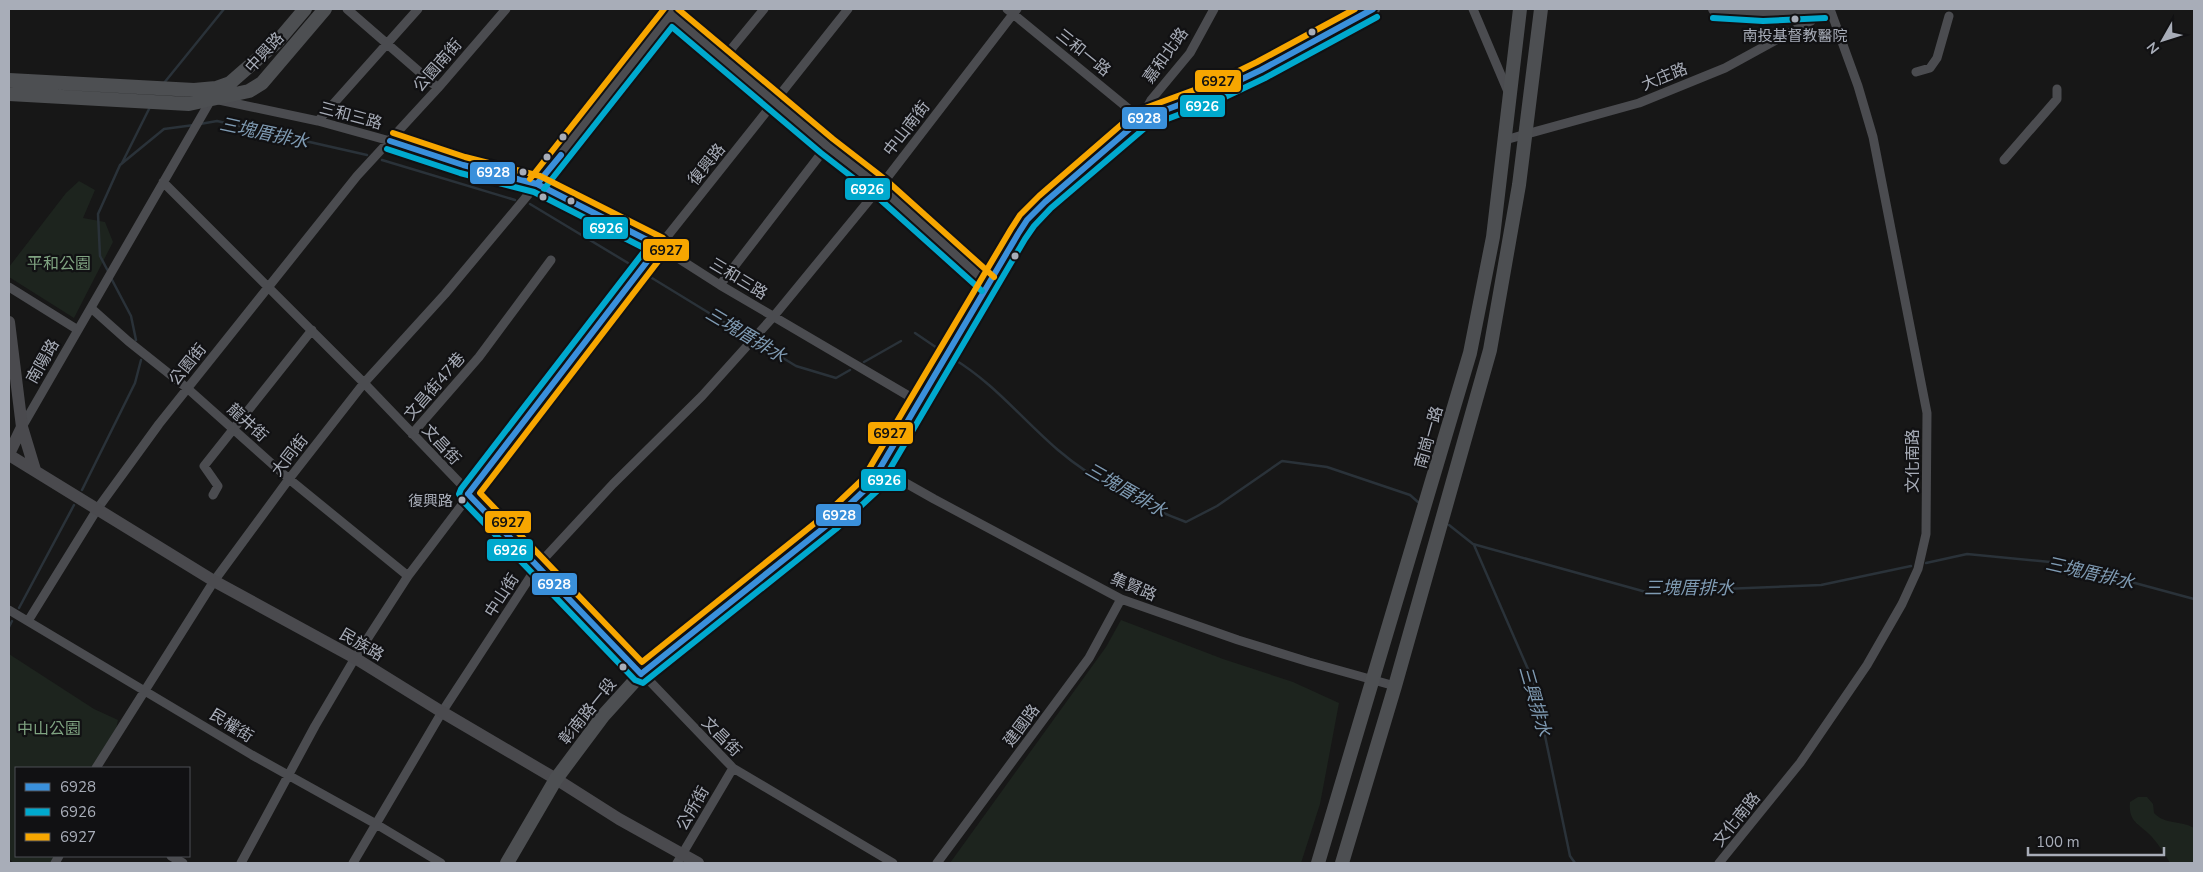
<svg xmlns="http://www.w3.org/2000/svg" width="2203" height="872" font-family="'Nunito Sans','Noto Sans TC',sans-serif">
  <style>
    .green { fill: #1d241e }
    .lines { fill: none; stroke-linecap: round; stroke-linejoin: round }
    .stream { stroke: #2a3239; stroke-width: 2.5 }
    .street { stroke: #4b4c50; stroke-width: 9 }
    .secondary { stroke: #4a4a4e; stroke-width: 12 }
    .primary { stroke: #4d4f52; stroke-width: 14 }
    .bus-1-casing { stroke: #111113; stroke-width: 10 }
    .bus-2-casing { stroke: #111113; stroke-width: 10 }
    .bus-3-casing { stroke: #111113; stroke-width: 10 }
    .bus-1 { stroke: #3a90db; stroke-width: 6 }
    .bus-2 { stroke: #00a9ce; stroke-width: 6 }
    .bus-3 { stroke: #f7a600; stroke-width: 6 }
    .bus-dot { fill: #a8adb8; stroke: #111113; stroke-width: 2 }
    .labels { text-anchor: middle; stroke-width: 4.5; stroke-linejoin: round; paint-order: stroke }
    .bus-label { font-size: 15px; fill: #a8adb8; stroke: #111113 }
    .street-label { font-size: 16px; fill: #a8adb8; stroke: #111113 }
    .park-label { font-size: 16px; fill: #7fa381; stroke: #111113 }
    .water-label { font-size: 18px; font-style: italic; fill: #7f9bb3; stroke: #111113 }
    .line-badge { stroke: #111113; stroke-width: 2 }
    .badge-label { font-size: 14px; text-anchor: middle; font-weight: bold; fill: #fff }
    .pale-badge-label { font-size: 14px; text-anchor: middle; font-weight: bold; fill: #111 }
  </style>
  <rect width="100%" height="100%" fill="#171717"/>
  <path class="green" d="M79,181l16,9 -12,28 22,4 8,20 -39,76 -65,-41v-10l57,-74z
    M1121,620l102,39 70,23 46,21 -19,101 -19,59h-351l156,-216z
    M9,654l85,55 24,11 -2,9 -25,39h-75v88h39l-4,7h-37l-5,-4z
    M2138,797h9l6,7 1,9c11,12 27,7 40,15v35h-24c-5,-9 -11,-18 -18,-26 -12,-13 -24,-14 -22,-35z"/>
  <g class="lines">
    <path class="stream" d="M164,83l60,-74
      M200,124l17,-3 150,34
      M382,160l133,40
      M122,163l28,-56
      M530,204l103,62
      M109,273l-9,-17 -2,-42 22,-49 44,-36 30,-4
      M647,275l103,63
      M111,278l20,38 5,24
      M915,333l28,19
      M755,341l41,25 40,12 14,-8
      M952,358c41,24 70,61 106,92 35,30 85,56 128,72l31,-16 65,-45 45,6 83,28 8,7
      M864,362l37,-21
      M82,490l53,-107 6,-23
      M1449,525l24,19 173,48 175,-7 90,-19
      M1474,545l60,138 36,173 5,7
      M1926,563l41,-9 94,9 133,36
      M19,608l55,-103
      M9,627l3,-6"/>
    <path class="street" d="M347,9l91,79
      M664,9l163,137 53,41 108,97
      M1007,9l134,110 10,-19 39,-47 24,-44
      M1473,9l36,85
      M723,59l41,-50
      M1916,72l14,-4 7,-10 12,-42
      M219,100l99,21 72,20 73,24 74,19 122,62 61,39 199,117
      M318,121l100,-112
      M1505,140l134,-37 86,-35 86,-47 8,-11 -2,-1
      M2004,160l53,-61v-10
      M163,182l201,201 369,385 160,95
      M720,285l107,-139
      M9,287l69,43
      M91,308l37,33 59,47 102,91 119,97
      M22,427l190,-329
      M412,434l67,-77 72,-97
      M881,469l53,30 187,100 117,41 71,22 86,24
      M213,495l5,-9 -14,-20 108,-136
      M9,610l243,145 124,69 65,39
      M28,621l70,-113 61,-84 198,-248 81,-88 68,-79
      M96,768l118,-187 75,-102 75,-96 81,-89 92,-110 138,-175
      M171,856l12,7
      M55,863l4,-7
      M241,863l74,-137 40,-68 53,-82 215,-284 225,-283
      M353,863l89,-151 96,-147 75,-81 89,-88 72,-80 106,-129 137,-178
      M677,863l56,-95
      M937,863l152,-205 32,-59
      M1719,863l81,-100 67,-98 35,-61 16,-35 8,-35 1,-121 -54,-276 -15,-51 -28,-77"/>
    <path class="secondary" d="M1714,9l49,3 62,-3
      M9,322l13,105 13,43
      M9,454l13,-27
      M9,455l205,126 141,77 87,54 114,67 63,40 79,44"/>
    <path class="primary" d="M9,80l185,10 22,-2 14,-5 47,-41 28,-33
      M9,94l180,10 60,-13 13,-8 63,-74
      M507,863l49,-84 47,-63 38,-42 190,-152 39,-37 148,-251 9,-14 18,-18 96,-83 78,-29 42,-20 112,-61
      M1318,863l152,-510 23,-116 27,-228
      M1342,863l53,-177 95,-336 29,-165 22,-176"/>
    <g class="bus-1-casing">
      <path id="bus-1" d="M390,141l73,24 74,19 122,62
        M537,184l24,-29
        M468,494l191,-248
        M468,494l173,180
        M641,674l190,-152 39,-37 148,-251 9,-14 18,-18 96,-83 78,-29 42,-20 112,-61"/>
    </g>
    <g class="bus-2-casing">
      <path id="bus-2" d="M1713,18l50,3 62,-3
        M387,149l73,24 74,19 112,57 -185,240 -2,5 3,6 173,180 8,3 193,-154 41,-38 148,-252 9,-13 17,-18 95,-81 77,-29 42,-20 112,-61
        M544,189l128,-162 149,126 53,41 108,97"/>
    </g>
    <g class="bus-3-casing">
      <path id="bus-3" d="M678,9l155,130 53,41 108,97
        M393,133l72,24 75,19 123,62 4,4 -1,9 -186,242 162,169 183,-147 38,-36 148,-250 9,-14 19,-19 98,-85 79,-29 41,-20 98,-53
        M530,179l134,-170"/>
    </g>
    <use href="#bus-1" class="bus-1"/>
    <use href="#bus-2" class="bus-2"/>
    <use href="#bus-3" class="bus-3"/>
  </g>
  <g class="bus-dot">
    <circle cx="1795" cy="19" r="4.5"/>
    <circle cx="1312" cy="32" r="4.5"/>
    <circle cx="563" cy="137" r="4.5"/>
    <circle cx="547" cy="157" r="4.5"/>
    <circle cx="523" cy="172" r="4.5"/>
    <circle cx="543" cy="197" r="4.5"/>
    <circle cx="571" cy="201" r="4.5"/>
    <circle cx="1015" cy="256" r="4.5"/>
    <circle cx="462" cy="500" r="4.5"/>
    <circle cx="623" cy="667" r="4.5"/>
  </g>
  <g class="labels">
    <g class="bus-label">
      <text x="1795" y="41">南投基督教醫院</text>
      <text x="453" y="506" text-anchor="end">復興路</text>
    </g>
    <g class="street-label">
      <text transform="translate(264 52) rotate(-47)" y="6">中興路</text>
      <text transform="translate(1084 52) rotate(39)" y="6">三和一路</text>
      <text transform="translate(1165 55) rotate(-54)" y="6">嘉和北路</text>
      <text transform="translate(437 65) rotate(-49)" y="6">公園南街</text>
      <text transform="translate(1664 76) rotate(-22)" y="6">大庄路</text>
      <text transform="translate(351 115) rotate(15)" y="6">三和三路</text>
      <text transform="translate(906 128) rotate(-52)" y="6">中山南街</text>
      <text transform="translate(706 164) rotate(-51)" y="6">復興路</text>
      <text transform="translate(739 278) rotate(31)" y="6">三和三路</text>
      <text transform="translate(42 361) rotate(-60)" y="6">南陽路</text>
      <text transform="translate(187 364) rotate(-51)" y="6">公園街</text>
      <text transform="translate(434 386) rotate(-49)" y="6">文昌街47巷</text>
      <text transform="translate(248 422) rotate(42)" y="6">龍井街</text>
      <text transform="translate(1428 437) rotate(-74)" y="6">南崗一路</text>
      <text transform="translate(442 444) rotate(47)" y="6">文昌街</text>
      <text transform="translate(289 455) rotate(-52)" y="6">大同街</text>
      <text transform="translate(1912 461) rotate(-90)" y="6">文化南路</text>
      <text transform="translate(1134 586) rotate(23)" y="6">集賢路</text>
      <text transform="translate(501 595) rotate(-57)" y="6">中山街</text>
      <text transform="translate(362 644) rotate(30)" y="6">民族路</text>
      <text transform="translate(587 711) rotate(-51)" y="6">彰南路一段</text>
      <text transform="translate(232 725) rotate(32)" y="6">民權街</text>
      <text transform="translate(1021 725) rotate(-53)" y="6">建國路</text>
      <text transform="translate(722 736) rotate(45)" y="6">文昌街</text>
      <text transform="translate(692 808) rotate(-60)" y="6">公所街</text>
      <text transform="translate(1736 819) rotate(-51)" y="6">文化南路</text>
    </g>
    <g class="park-label">
      <text x="59" y="269">平和公園</text>
      <text x="49" y="734">中山公園</text>
    </g>
    <g class="water-label">
      <text transform="translate(264 133) rotate(12)" y="6">三塊厝排水</text>
      <text transform="translate(746 335) rotate(31)" y="6">三塊厝排水</text>
      <text transform="translate(1126 490) rotate(30)" y="6">三塊厝排水</text>
      <text transform="translate(2090 573) rotate(13)" y="6">三塊厝排水</text>
      <text x="1689" y="594">三塊厝排水</text>
      <text transform="translate(1535 701) rotate(74)" y="6">三興排水</text>
    </g>
  </g>
  <g class="line-badge">
    <rect x="1194" y="69" width="48" height="24" rx="5" fill="#f7a600"/>
    <rect x="1179" y="94" width="47" height="24" rx="5" fill="#00a9ce"/>
    <rect x="1121" y="106" width="47" height="24" rx="5" fill="#3a90db"/>
    <rect x="469" y="161" width="47" height="24" rx="5" fill="#3a90db"/>
    <rect x="844" y="177" width="47" height="24" rx="5" fill="#00a9ce"/>
    <rect x="582" y="216" width="47" height="24" rx="5" fill="#00a9ce"/>
    <rect x="642" y="238" width="48" height="24" rx="5" fill="#f7a600"/>
    <rect x="867" y="421" width="47" height="24" rx="5" fill="#f7a600"/>
    <rect x="860" y="468" width="47" height="24" rx="5" fill="#00a9ce"/>
    <rect x="815" y="503" width="47" height="24" rx="5" fill="#3a90db"/>
    <rect x="484" y="510" width="48" height="24" rx="5" fill="#f7a600"/>
    <rect x="486" y="538" width="48" height="24" rx="5" fill="#00a9ce"/>
    <rect x="531" y="572" width="47" height="24" rx="5" fill="#3a90db"/>
  </g>
  <g class="badge-label">
    <text x="1202" y="111">6926</text>
    <text x="1144" y="123">6928</text>
    <text x="493" y="177">6928</text>
    <text x="867" y="194">6926</text>
    <text x="606" y="233">6926</text>
    <text x="884" y="485">6926</text>
    <text x="839" y="520">6928</text>
    <text x="510" y="555">6926</text>
    <text x="554" y="589">6928</text>
  </g>
  <g class="pale-badge-label">
    <text x="1218" y="86">6927</text>
    <text x="666" y="255">6927</text>
    <text x="890" y="438">6927</text>
    <text x="508" y="527">6927</text>
  </g>
  <rect width="2203" height="872" fill="none" stroke="#a8adb8" stroke-width="20"/>
  <rect x="15" y="767" width="175" height="90" fill="#111113" stroke="#4d4f55"/>
  <rect x="25" y="783" width="25" height="8" fill="#3a90db" stroke="#4d4f55"/>
  <text x="60" y="792" font-size="15" fill="#a8adb8">6928</text>
  <rect x="25" y="808" width="25" height="8" fill="#00a9ce" stroke="#4d4f55"/>
  <text x="60" y="817" font-size="15" fill="#a8adb8">6926</text>
  <rect x="25" y="833" width="25" height="8" fill="#f7a600" stroke="#4d4f55"/>
  <text x="60" y="842" font-size="15" fill="#a8adb8">6927</text>
  <g transform="translate(2163 40) rotate(231)" stroke="#111113" stroke-width="4" paint-order="stroke">
  <path d="M0-4L9 19L0 12L-9 19Z" fill="#a8adb8"/>
  <text y="-8" font-size="14" font-weight="bold" text-anchor="middle" fill="#a8adb8">N</text>
  </g>
  <path d="M2028 847v8h136v-8" fill="none" stroke="#a8adb8" stroke-width="2.5"/>
  <text x="2036" y="847" font-size="15" fill="#a8adb8" stroke="#111113" stroke-width="4" paint-order="stroke">100 m</text>
</svg>
